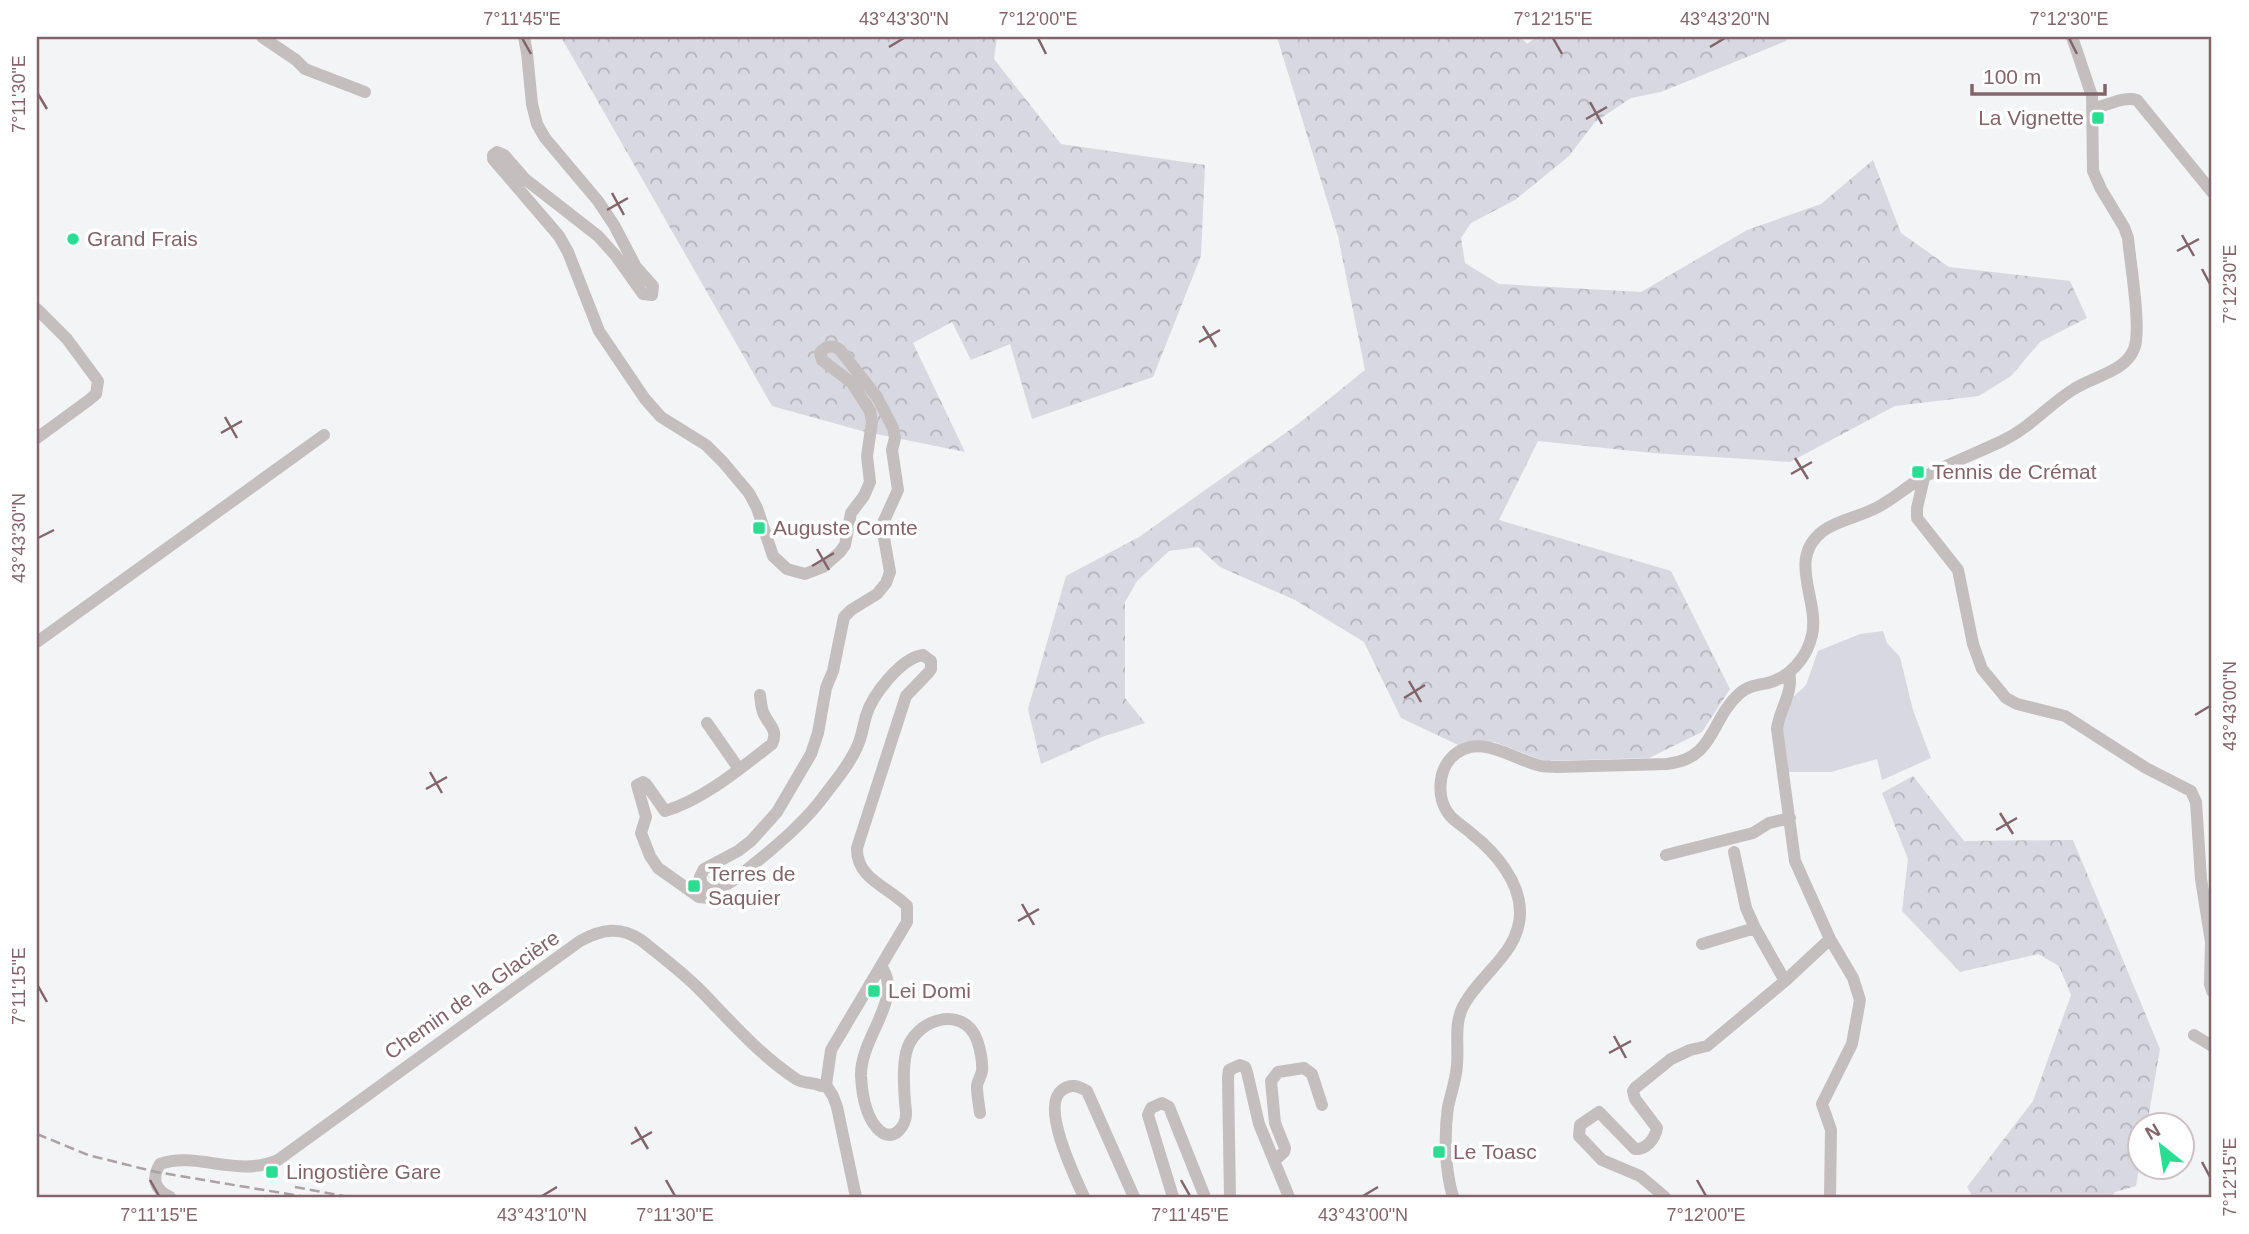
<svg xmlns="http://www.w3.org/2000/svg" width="2249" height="1234" font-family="Arial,sans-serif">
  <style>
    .forest { fill: url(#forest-crowns) }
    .pitch { fill: #d8d8e1 }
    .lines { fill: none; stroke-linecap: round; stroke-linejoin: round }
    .minor { stroke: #c5bebf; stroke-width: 12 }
    .rail { stroke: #aca1a3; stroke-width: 2.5; stroke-dasharray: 10 5; stroke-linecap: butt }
    .ticks { fill: none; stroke: #82656b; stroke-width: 2.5 }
    .poi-dot { fill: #29de93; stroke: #fff; stroke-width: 2.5 }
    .labels { text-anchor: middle; stroke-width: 7; stroke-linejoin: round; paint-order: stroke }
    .poi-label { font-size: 21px; fill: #82656b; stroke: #fff; text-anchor: start }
    .street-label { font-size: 21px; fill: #82656b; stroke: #fff }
    .neatline { fill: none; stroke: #82656b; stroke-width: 2.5 }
    .ticks-label { font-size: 18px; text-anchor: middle; fill: #82656b }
  </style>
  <defs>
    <pattern id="forest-crowns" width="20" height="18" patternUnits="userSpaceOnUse" patternTransform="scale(1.75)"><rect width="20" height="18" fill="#d8d8e1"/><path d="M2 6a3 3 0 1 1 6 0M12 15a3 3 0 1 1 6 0" fill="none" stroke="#b5b3ba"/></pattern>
  </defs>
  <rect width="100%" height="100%" fill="#f2f4f5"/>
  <path class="forest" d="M561,37h436l-3,22 67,85 144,21 -4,91 -48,121 -121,42 -22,-75 -39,16 -19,-38 -39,21 52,109 -103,-21 -90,-25z
    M1277,37h244l6,7 9,-7h253l-3,4 -125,51 -30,6 -36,24 -26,34 -54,44 -44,23 -10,15 4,25 34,21 142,8 106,-62 74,-26 52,-44 28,73 48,34 121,14 17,37 -47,24 -29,34 -32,20 -84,10 -105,56 -138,-9 -114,-12 -39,79 172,51 59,118 -28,43 -53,26 -105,3 -49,-19 -37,3 -57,-27 -37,-76 -69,-42 -75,-33 -22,-20 -29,4 -32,30 -12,21v96l20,25 -43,14 -61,27 -13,-55 38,-133 73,-39 159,-113 67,-54 -27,-134z
    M1913,776l51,65 109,-1 87,209 -13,76 -7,1v35l-4,25 -21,6 -4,5h-138l-6,-10 66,-86 38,-106 -12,-29 -21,-12 -78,18 -58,-61 6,-52 -26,-66z"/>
  <path class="pitch" d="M1883,631l4,12 13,14 13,53 18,48 -49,22 -5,-21 -46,13h-44l-5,-41 8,-31 16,-15 12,-34 42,-17z"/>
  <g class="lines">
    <path class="minor" d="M262,37l34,23 9,9 60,23
      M524,37l3,16 5,51 5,20 8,14 53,63 16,24 22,42 17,19 -1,9 -9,-1 -27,-38 -18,-20 -73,-57 -21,-24 -7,-3 -4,3v4l66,77 9,16 31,79 46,68 16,18 45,28 17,17 26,31 8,15 16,48 14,13 18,5 18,-7 17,-15 5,-7 6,-32 13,-17 6,-14 -3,-26 5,-34 -2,-11 -18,-28 -30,-23 -2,-7c5,-7 13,-9 20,-3l37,47 16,31 2,10 -3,12 6,40 -15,33v9l7,40 -4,11 -9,11 -26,16 -7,7 -11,54 -7,17 -8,45 -7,21 -34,58 -26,29 -13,10 -34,18 -4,8 2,7 5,5c18,2 34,-15 47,-25 27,-22 53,-44 73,-72 11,-14 23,-29 30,-45 5,-10 6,-21 9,-31 6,-21 35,-58 57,-61l8,6v8l-2,3 -23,24 -49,152c-1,31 32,39 50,58v16l-76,128 -5,35
      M2093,108c15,-2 29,-12 44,-8l75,92
      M37,309l30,30 31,42 -2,13 -7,6 -52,38
      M1924,478l-7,30v10l41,52 15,74 9,25 24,29 11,6 48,12 81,52 45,23 5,11 5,77 10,63 -1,42 2,7
      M37,642l287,-207
      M1789,673c5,19 -10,37 -12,56l18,132 35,78 23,39 7,22 -8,44 -30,60 9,26 -1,67
      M707,723l32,46
      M1734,852l12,56 9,20 30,53
      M1666,855l87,-22 16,-10 21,-5
      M713,889l-4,9 -10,-1 -41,-29 -8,-12 -9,-23 5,-16 -9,-32 6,-3 3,2 19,27c38,-11 76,-43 107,-67 7,-15 -4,-19 -9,-32 -2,-5 -2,-11 -3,-17
      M1702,944l53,-16
      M881,966c24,32 -21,71 -20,110 1,18 4,42 19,55 14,12 27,-6 26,-19 -2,-19 -4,-41 0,-59 7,-33 57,-50 71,-13 3,8 6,23 5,31 -1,6 -5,10 -5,16 0,8 2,18 3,26
      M2194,1035l18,11
      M826,1085l7,11 4,11 19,90
      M1274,1161l10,-9 1,-4 -10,-25 -4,-42 7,-9 26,-4 8,6 10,31
      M170,1197c-15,-7 -19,-18 -10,-33 37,-13 78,14 118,-4l302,-219c22,-12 40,-15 61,-1 21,17 44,34 62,53 30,31 57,62 93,86 8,5 18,3 25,7l5,-1
      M1084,1197c-9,-20 -44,-91 -22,-107 9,-7 16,-4 25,1l47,106
      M1173,1197l-25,-82 3,-7 11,-5 7,4 36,90
      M1230,1197l-2,-119 1,-8 11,-5 5,2 2,5 12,52 30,73
      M1453,1197c-8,-27 -9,-62 -5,-90 3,-14 8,-27 9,-42 2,-21 -4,-43 8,-62 17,-30 54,-51 55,-89 1,-32 -25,-62 -48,-80 -7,-7 -19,-13 -24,-21 -11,-15 -10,-41 3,-55 27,-28 62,2 90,8 5,1 11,1 16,1l110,-3c48,-5 43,-44 72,-70 8,-8 18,-9 29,-11 22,-6 39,-25 44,-48 8,-35 -26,-76 11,-104 15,-11 36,-14 53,-23 16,-8 29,-20 44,-29 27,-15 55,-25 82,-38 28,-13 46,-36 72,-52 20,-13 51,-17 60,-40 8,-19 -4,-87 -6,-111l-4,-11 -23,-38 -8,-18 -1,-75 -20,-59
      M1665,1197l-25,-21 -38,-16 -23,-24 1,-11 19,-13 36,37c11,1 20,-10 22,-21l-22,-29 -2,-8 2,-3 36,-29 19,-9 17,-4 78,-65 45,-42"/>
    <path class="rail" d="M37,1134l51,21 68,17 150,25
      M295,1187l54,10"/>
  </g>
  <path class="ticks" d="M522,38l9,16M1038,38l8,16M1553,38l9,16M2069,38l8,16M889,47l15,-9M1710,47l15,-9M38,94l9,15M1590,102l12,22M1586,119l21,-12M612,193l12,22M607,210l21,-12M2182,235l12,21M2177,251l22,-12M2202,269l8,15M1203,326l13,21M1199,342l21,-12M225,417l12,21M221,433l21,-12M1795,458l13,21M1791,474l21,-12M38,538l16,-8M817,549l12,21M812,566l22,-13M1409,681l12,21M1404,698l21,-13M2195,715l15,-9M430,772l12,21M426,789l21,-12M2000,813l13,21M1996,830l21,-12M1022,904l12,21M1018,921l21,-12M38,986l9,16M1614,1036l12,22M1609,1053l22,-12M635,1127l13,22M631,1144l21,-12M2202,1162l8,15M150,1180l9,16M666,1180l9,16M1181,1180l9,16M1697,1180l9,16M542,1196l15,-9M1363,1196l15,-9"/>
  <g class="poi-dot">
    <rect x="2091" y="111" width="14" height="14" rx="3.5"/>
    <circle cx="73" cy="239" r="7"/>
    <rect x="1911" y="465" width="14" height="14" rx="3.5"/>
    <rect x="752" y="521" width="14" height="14" rx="3.5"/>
    <rect x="687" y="879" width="14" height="14" rx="3.5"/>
    <rect x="867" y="984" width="14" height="14" rx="3.5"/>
    <rect x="1432" y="1145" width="14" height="14" rx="3.5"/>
    <rect x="265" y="1165" width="14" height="14" rx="3.5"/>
  </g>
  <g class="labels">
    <g class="poi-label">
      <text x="2084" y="125" text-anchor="end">La Vignette</text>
      <text x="87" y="246">Grand Frais</text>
      <text x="1932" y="479">Tennis de Crémat</text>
      <text x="773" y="535">Auguste Comte</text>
      <text x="708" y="881">Terres de<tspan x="708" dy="24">Saquier</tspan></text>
      <text x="888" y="998">Lei Domi</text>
      <text x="1453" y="1159">Le Toasc</text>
      <text x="286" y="1179">Lingostière Gare</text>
    </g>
    <g class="street-label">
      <text transform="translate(472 995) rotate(-35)" y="7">Chemin de la Glacière</text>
    </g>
  </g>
  <rect width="2249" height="1234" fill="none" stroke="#ffffff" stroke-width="77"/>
  <g transform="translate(2161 1146) rotate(330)"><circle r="33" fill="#ffffff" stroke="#cdc1c4" stroke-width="2"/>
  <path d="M0-5L12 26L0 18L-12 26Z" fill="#29de93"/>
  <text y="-10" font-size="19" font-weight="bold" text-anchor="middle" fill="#82656b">N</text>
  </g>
  <path d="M1972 84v10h133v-10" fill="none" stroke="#82656b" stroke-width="3.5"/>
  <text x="1983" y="84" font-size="21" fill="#82656b" stroke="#ffffff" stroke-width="5" paint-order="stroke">100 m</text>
  <rect x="38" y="38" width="2172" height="1158" class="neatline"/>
  <g class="ticks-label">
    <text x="522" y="25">7°11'45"E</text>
    <text x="904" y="25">43°43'30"N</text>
    <text x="1038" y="25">7°12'00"E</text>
    <text x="1553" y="25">7°12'15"E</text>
    <text x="1725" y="25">43°43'20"N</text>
    <text x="2069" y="25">7°12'30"E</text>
    <text transform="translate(19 94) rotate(-90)" y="6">7°11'30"E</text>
    <text transform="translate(2230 284) rotate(-90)" y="6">7°12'30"E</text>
    <text transform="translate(19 538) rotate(-90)" y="6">43°43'30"N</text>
    <text transform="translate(2230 706) rotate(-90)" y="6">43°43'00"N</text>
    <text transform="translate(19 986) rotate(-90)" y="6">7°11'15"E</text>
    <text transform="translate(2230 1177) rotate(-90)" y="6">7°12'15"E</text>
    <text x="159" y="1221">7°11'15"E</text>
    <text x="542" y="1221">43°43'10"N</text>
    <text x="675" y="1221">7°11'30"E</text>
    <text x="1190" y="1221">7°11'45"E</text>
    <text x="1363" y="1221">43°43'00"N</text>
    <text x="1706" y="1221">7°12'00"E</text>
  </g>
</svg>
